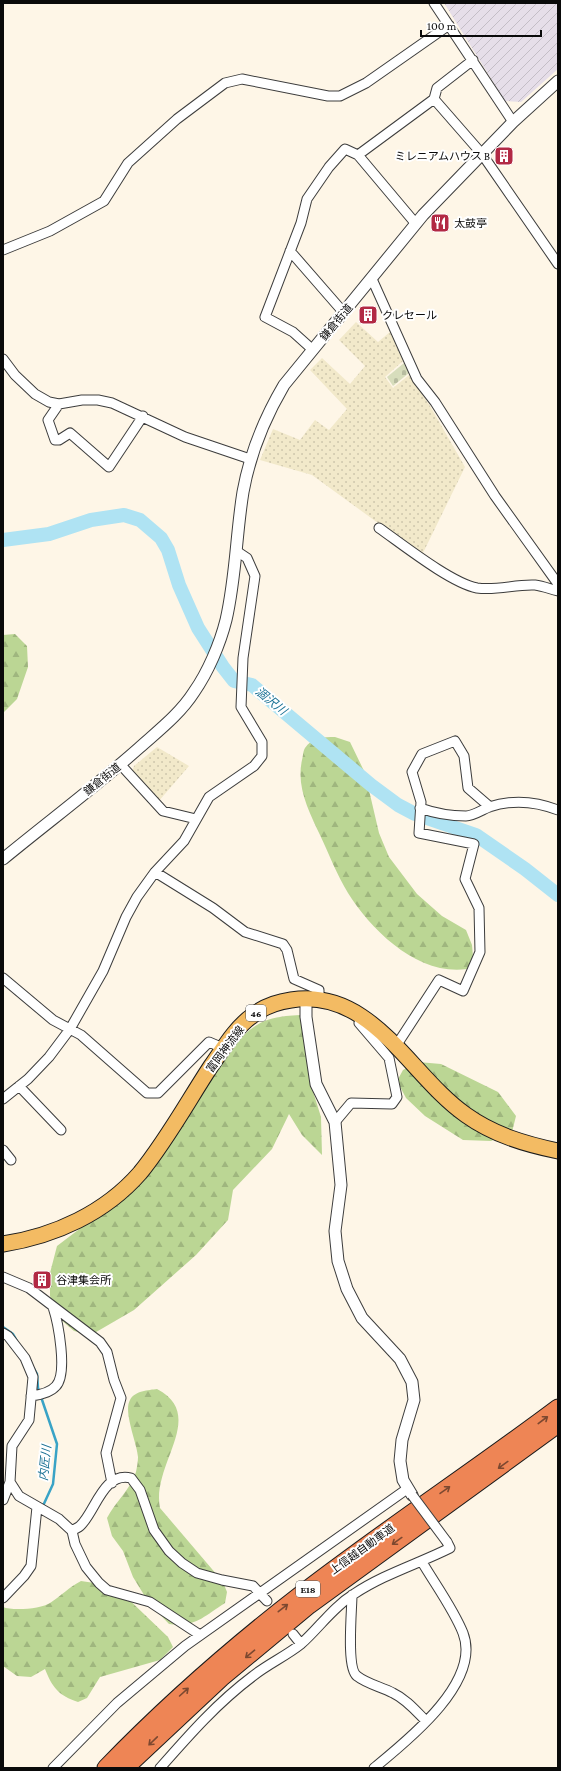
<svg xmlns="http://www.w3.org/2000/svg" width="561" height="1771" font-family="'Crimson Pro','Noto Sans JP',serif">
  <style>
    .industrial { fill: url(#industrial-furrows) }
    .farmland { fill: url(#farmland-dots) }
    .forest { fill: url(#forest-firs) }
    .cemetery { fill: url(#cemetery-stones) }
    .lines { fill: none; stroke-linecap: round; stroke-linejoin: round }
    .stream { stroke: #39a3c6; stroke-width: 2.5 }
    .river { stroke: #afe3f3; stroke-width: 14 }
    .minor-casing { stroke: #3d3d3d; stroke-width: 11 }
    .tertiary-casing { stroke: #3d3d3d; stroke-width: 13 }
    .primary-casing { stroke: #1b1b1b; stroke-width: 17 }
    .motorway-casing { stroke: #1b1b1b; stroke-width: 19 }
    .minor { stroke: #fff; stroke-width: 9 }
    .tertiary { stroke: #fff; stroke-width: 11 }
    .primary { stroke: #f3bb63; stroke-width: 15 }
    .motorway { stroke: #ee8555; stroke-width: 17 }
    .minor-bridge-casing { stroke: #3d3d3d; stroke-width: 11; stroke-linecap: butt }
    .minor-bridge { stroke: #fff; stroke-width: 9 }
    .oneway { stroke: #7c4830 }
    .labels { text-anchor: middle; stroke-width: 4; stroke-linejoin: round; paint-order: stroke }
    .shield { fill: #fff; stroke: #545454; stroke-width: 1 }
    .shield-label { font-size: 10px; font-weight: bold; fill: #0a0a0a }
    .poi-label { font-size: 11px; fill: #0a0a0a; stroke: #fff; text-anchor: start }
    .street-label { font-size: 11px; fill: #0a0a0a; stroke: #fff }
    .water-label { font-size: 12px; font-style: italic; fill: #1a7194; stroke: #fff }
  </style>
  <defs>
    <pattern id="industrial-furrows" width="10" height="10" patternUnits="userSpaceOnUse"><rect width="10" height="10" fill="#e6dee9"/><path d="M-1 1l2-2M0 10L10 0M9 11l2-2" fill="none" stroke="#c4bdc6"/></pattern>
    <pattern id="farmland-dots" width="8" height="8" patternUnits="userSpaceOnUse"><rect width="8" height="8" fill="#f2e9ca"/><path d="M2 2h.1M6 6h.1" fill="none" stroke="#cec6ac" stroke-width="1.8" stroke-linecap="round"/></pattern>
    <pattern id="forest-firs" width="22" height="20" patternUnits="userSpaceOnUse"><rect width="22" height="20" fill="#bbd694"/><path d="M5 1l3.5 6h-7zM16 11l3.5 6h-7z" fill="#9fb67e"/></pattern>
    <pattern id="cemetery-stones" width="16" height="16" patternUnits="userSpaceOnUse"><rect width="16" height="16" fill="#d7ddbc"/><path d="M2 7V4a2 2 0 0 1 4 0v3zM10 15v-3a2 2 0 0 1 4 0v3z" fill="#b7bca0"/></pattern>
  </defs>
  <rect width="100%" height="100%" fill="#fef6e7"/>
  <path class="industrial" d="M444,3h114v66l-37,33 -16,-1z"/>
  <path class="farmland" d="M356,322l22,20 12,-10 13,29 -18,16 8,11 16,-13 21,31 35,61 -43,88 -110,-80 -52,-15 13,-31 27,11 15,-20 14,10 18,-21 -37,-39 12,-12 28,26 15,-18 -26,-26z
    M157,747l32,19 -31,36 -26,-30 2,-6z"/>
  <path class="forest" d="M15,634l12,12 1,21 -11,32 -14,14v-78z
    M335,737l15,5 15,31 14,60 10,24 28,37 25,22 24,14 6,15 1,12 -6,12c-49,7 -95,-38 -119,-76 -11,-18 -19,-39 -28,-58 -11,-24 -24,-48 -18,-75 1,-3 1,-9 3,-12 6,-10 19,-11 30,-11z
    M300,1015l10,67 11,35 1,38 -20,-20 -13,-21 -17,35 -39,41 -5,30 -32,35 -62,55 -43,25 -17,-4 -14,-12 -10,-23v-23l7,-27 25,-19 47,-45 99,-131c26,-27 33,-34 72,-36z
    M418,1062l23,2 57,28 18,24 -4,16 -21,9 -28,-1 -38,-24 -19,-18 -9,-17 6,-11z
    M157,1389c51,27 -6,75 3,119l63,74 4,10 -2,11c-22,14 -29,24 -56,21l-20,-21 -16,-26 -10,-26 -11,-15 -5,-18c8,-16 24,-29 29,-46 1,-5 2,-11 2,-15 -1,-14 -15,-45 -8,-57 4,-9 19,-10 27,-11z
    M81,1581l27,4 13,7 47,45 5,10 -13,13 -60,17 -13,21 -9,4c-19,-6 -26,-15 -33,-33l-14,8 -14,-1 -14,-10v-59c9,4 39,2 47,-4 11,-7 19,-16 31,-22z"/>
  <path class="cemetery" d="M404,363l5,10 -16,13 -6,-9z"/>
  <g class="lines">
    <path class="stream" d="M3,1327l10,7 4,7
      M34,1369l3,5 1,14 19,56 -4,40 -11,24"/>
    <path class="river" d="M3,540l46,-6 42,-14 33,-5 16,5 21,18 7,12 11,35 19,43 25,39 11,14 18,4 119,100 27,20 17,9 61,21 49,34 33,26"/>
    <g class="minor-casing">
      <path id="minor" d="M434,3l79,119
        M473,60l-36,28 -3,11 48,55 76,110
        M358,155l58,69
        M3,250l47,-19 54,-30 24,-38 49,-44 48,-36 17,-4 86,17h12l26,-13 83,-58
        M290,251l54,62
        M372,279l45,100 18,23 60,94 63,88
        M313,350l-20,-18 -28,-15 36,-94 6,-24 22,-32 16,-18 13,6 76,-56
        M3,359l12,16 20,19 14,8 10,2 23,-4h16l14,3 73,34 65,22
        M59,404l-11,16 7,20h4l11,-7 39,34 34,-51
        M379,528c23,16 72,55 98,60 20,3 38,-4 58,-3 8,1 15,4 23,6
        M120,764l43,47 33,8
        M420,808c14,5 30,8 46,8 7,0 16,-6 23,-9 24,-8 46,-6 69,3
        M155,872l58,36 32,24 38,12 4,6 7,29 25,11v10
        M3,978l50,42 28,15 66,58h11l51,-51 14,6
        M396,1046l43,-66 24,11 17,-39 -1,-44 -14,-29 9,-35 -55,-11 2,-31 -9,-30 10,-18 33,-13 9,15 4,32 22,19
        M19,1086l42,44
        M3,1099l25,-20 21,-22 21,-28 33,-58 23,-54 11,-20 18,-25 29,-31 25,-44 45,-31 8,-10v-14l-21,-35 2,-49 12,-82 -8,-18 -9,-6
        M335,1122l16,-19 41,1 5,-7 -8,-39 -30,-35 3,-7
        M3,1150l8,10
        M3,1277l26,11 71,54 7,10 7,28 7,18 -15,55 6,30
        M3,1333l5,3 17,22 8,19 -4,43 -17,26 -2,36 9,14 40,23 13,12 3,13 11,23 13,16 8,7 43,12 50,33
        M31,1396c8,-1 19,-3 25,-10 12,-13 2,-64 -3,-79
        M3,1500l7,-18
        M72,1531c2,-2 6,-3 8,-5 15,-13 23,-55 51,-48l9,12 14,40 15,21 13,12 15,10 25,7 31,6 14,15
        M352,1595c0,15 -6,73 5,81 10,8 25,11 36,17 13,6 23,18 33,28
        M3,1598l21,-22 7,-10 6,-59
        M293,1634l8,10
        M53,1768l64,-65 68,-57 222,-157
        M160,1768c29,-33 57,-65 93,-92 15,-12 33,-20 48,-32 18,-16 32,-37 53,-50 30,-20 64,-30 96,-46l-3,-6
        M374,1768c33,-27 108,-86 89,-135 -9,-23 -28,-49 -41,-71"/>
    </g>
    <g class="tertiary-casing">
      <path id="tertiary" d="M3,859c45,-37 92,-72 136,-111 19,-17 41,-34 55,-56 14,-20 26,-48 32,-72 10,-43 10,-85 17,-128 7,-39 21,-73 41,-107l139,-170 90,-93 45,-41
        M306,1000v17l10,67 19,38 6,63 -6,46 3,30 9,28 15,29 38,41 12,23 2,18 -12,40 -2,21 3,19 9,15"/>
    </g>
    <g class="primary-casing">
      <path id="primary" d="M3,1244c52,-8 102,-31 137,-71 27,-33 48,-72 71,-107 12,-17 24,-38 41,-50 11,-9 25,-14 39,-16 81,-13 119,76 175,115 28,20 59,29 92,36"/>
    </g>
    <g class="motorway-casing">
      <path id="motorway" d="M106,1768c61,-63 127,-121 197,-175 83,-64 171,-122 255,-185
        M125,1768l96,-90 88,-73 249,-181"/>
    </g>
    <use href="#minor" class="minor"/>
    <use href="#tertiary" class="tertiary"/>
    <use href="#primary" class="primary"/>
    <use href="#motorway" class="motorway"/>
    <g class="minor-bridge-casing">
      <path id="minor-bridge" d="M412,1495l35,47"/>
    </g>
    <use href="#minor-bridge" class="minor-bridge"/>
  </g>
  <defs><path id="oneway-shaft" d="M-6 0H5M1.5-3L5.5 0L1.5 3" fill="none" stroke-width="1.6" stroke-linecap="round" stroke-linejoin="round"/></defs>
  <g class="oneway">
    <use href="#oneway-shaft" transform="translate(543 1420) rotate(-37)"/>
    <use href="#oneway-shaft" transform="translate(503 1465) rotate(144)"/>
    <use href="#oneway-shaft" transform="translate(445 1490) rotate(-35)"/>
    <use href="#oneway-shaft" transform="translate(397 1541) rotate(144)"/>
    <use href="#oneway-shaft" transform="translate(283 1608) rotate(-38)"/>
    <use href="#oneway-shaft" transform="translate(250 1654) rotate(140)"/>
    <use href="#oneway-shaft" transform="translate(184 1692) rotate(-42)"/>
    <use href="#oneway-shaft" transform="translate(153 1741) rotate(136)"/>
  </g>
  <defs>
    <g id="building-square" transform="scale(1)"><rect x="-9" y="-9" width="18" height="18" rx="4" fill="#b22944" stroke="#fff"/><path d="M-4-6H4V6H1V3H-1V6H-4ZM-2.5-4.3h1.7v1.8h-1.7ZM.8-4.3h1.7v1.8H.8ZM-2.5-1h1.7V.8h-1.7ZM.8-1h1.7V.8H.8Z" fill="#fff"/></g>
    <g id="restaurant-square" transform="scale(1)"><rect x="-9" y="-9" width="18" height="18" rx="4" fill="#b22944" stroke="#fff"/><path d="M-5-6h1v4h1v-4h1v4h1v-4h1v5L-1.5 .5V6h-2V.5L-5-1ZM5-6V6H3V1.5H1.5Q1.5-4 5-6Z" fill="#fff"/></g>
  </defs>
  <g fill-rule="evenodd">
    <use href="#building-square" x="504" y="156"/>
    <use href="#restaurant-square" x="440" y="223"/>
    <use href="#building-square" x="368" y="315"/>
    <use href="#building-square" x="42" y="1280"/>
  </g>
  <g class="labels">
    <g class="shield">
      <rect x="246" y="1005" width="20" height="16" rx="3"/>
      <rect x="296" y="1581" width="24" height="16" rx="3"/>
    </g>
    <g class="shield-label">
      <text x="256" y="1017">46</text>
      <text x="308" y="1593">E18</text>
    </g>
    <g class="poi-label">
      <text x="490" y="160" text-anchor="end">ミレニアムハウス B</text>
      <text x="454" y="227">太鼓亭</text>
      <text x="382" y="319">クレセール</text>
      <text x="56" y="1284">谷津集会所</text>
    </g>
    <g class="street-label">
      <text transform="translate(336 322) rotate(-50)" y="4">鎌倉街道</text>
      <text transform="translate(102 779) rotate(-39)" y="4">鎌倉街道</text>
      <text transform="translate(225 1049) rotate(-53)" y="4">富岡神流線</text>
      <text transform="translate(362 1549) rotate(-36)" y="4">上信越自動車道</text>
    </g>
    <g class="water-label">
      <text transform="translate(271 701) rotate(39)" y="4">涸沢川</text>
      <text transform="translate(45 1463) rotate(-84)" y="4">内匠川</text>
    </g>
  </g>
  <rect width="561" height="1771" fill="none" stroke="#0a0a0a" stroke-width="8"/>
  <path d="M421 30v6h120v-6" fill="none" stroke="#0a0a0a" stroke-width="2"/>
  <text x="427" y="30" font-size="12" fill="#0a0a0a" stroke="#ffffff" stroke-width="3" paint-order="stroke">100 m</text>
</svg>
